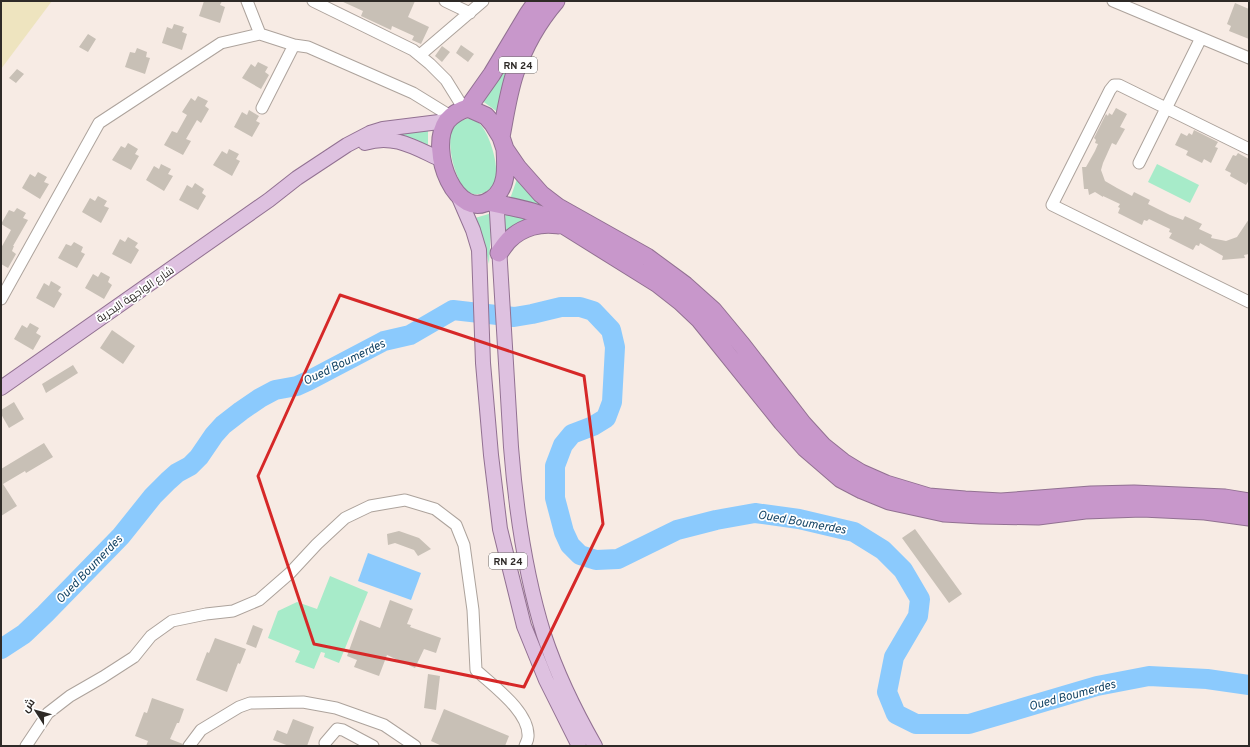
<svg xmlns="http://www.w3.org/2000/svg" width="1250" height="747" font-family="Overpass,Cairo,sans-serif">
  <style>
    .green { fill: #a7ebc9 }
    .sand { fill: #eee4bf }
    .water { fill: #8bcafd }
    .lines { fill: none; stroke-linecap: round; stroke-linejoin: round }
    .river { stroke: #8bcafd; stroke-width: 20 }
    .building { fill: #c8c0b6 }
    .minor-casing { stroke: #ada39c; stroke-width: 13 }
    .major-casing { stroke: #927192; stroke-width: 16 }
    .highway-casing { stroke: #927192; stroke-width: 19 }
    .minor { stroke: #fff; stroke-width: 11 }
    .major { stroke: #dec1e0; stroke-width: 14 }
    .highway { stroke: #c897cb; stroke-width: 17 }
    .marked { fill: none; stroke: #d62828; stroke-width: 3; stroke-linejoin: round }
    .labels { text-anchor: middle; stroke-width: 3.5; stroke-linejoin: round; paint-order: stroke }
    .shield { fill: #fff; stroke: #6d6a68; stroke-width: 1 }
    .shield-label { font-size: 10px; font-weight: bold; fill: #2e2a27 }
    .street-label { font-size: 11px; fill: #2e2a27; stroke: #fff }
    .water-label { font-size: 12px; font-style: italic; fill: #144465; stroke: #fff }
  </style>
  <rect width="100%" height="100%" fill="#f7ebe4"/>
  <path class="green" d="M512,60l-13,53 -18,-13c13,-12 22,-25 31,-40z
    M472,118c5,3 8,5 11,10 9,12 23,57 3,64 -5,2 -12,4 -17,0 -14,-7 -24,-52 -16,-65 3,-6 12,-8 19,-9z
    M428,128v17l-48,-12z
    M1157,164l42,21 -9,18 -42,-21z
    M517,179l30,30 -37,-10z
    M506,210l36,9 -39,19z
    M492,213l-3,51c-4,-16 -6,-32 -14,-46z
    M330,576l38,16 -29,71 -15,-6 1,-4 -4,-1 -7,17 -19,-7 5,-11 -32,-13 10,-27 19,-9 20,7z"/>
  <path class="sand" d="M1,1h51l-51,68z"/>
  <path class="water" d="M368,553l53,20 -10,27 -53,-19z"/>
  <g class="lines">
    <path class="river" d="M1,649l23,-15 21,-20 76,-78 32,-40 15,-15 9,-8 13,-7 9,-9 15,-22 9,-10 18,-14 19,-13 15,-8 22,-4 11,-5 76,-40 26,-6 43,-25 61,7 18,-3 29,-7h19l13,4 18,19 4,17 -3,55 -6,16 -13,8 -21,8 -9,11 -8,21v32l9,34 6,13 10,10 16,5 22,-1 59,-29 39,-10 39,-7 44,6 55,13 29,18 20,20 17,29 -2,17 -24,41 -7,35 9,22 20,10h53l128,-38 52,-10 58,3 42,6"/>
  </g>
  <path class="building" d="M204,1h18l-2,4 5,2 -5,16 -21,-7z
    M341,1h74l-7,16 21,10 -8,17 -9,-4 2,-4 -22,-10 -1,4 -30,-14 2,-5z
    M1235,3l14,6v30l-20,-8 2,-5 -4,-2z
    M174,24l10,3 -2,5 5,2 -5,16 -20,-7 5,-16 5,2z
    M88,34l8,5 -8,13 -9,-5z
    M461,45l13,9 -6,8 -12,-9z
    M442,46l8,6 -8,10 -7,-6z
    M137,48l10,4 -1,5 4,1 -5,16 -20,-7 5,-15 5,1z
    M258,62l10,5 -3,5 4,3 -8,14 -19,-11 9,-14 4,3z
    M17,69l7,5 -8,9 -7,-5z
    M198,96l10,5 -3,5 4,3 -8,14 -4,-3 -11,19 5,2 -8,14 -19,-10 8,-14 5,2 10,-18 -5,-3 9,-14 4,3z
    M1116,108l11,6 -7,13 5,2 -9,16 -4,-2 -9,20 -2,7 4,11 12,7 15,8 2,-4 16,8 -2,4 22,11 13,5 2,-4 17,8 -3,5 13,6 -1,3 15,3 11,-4 12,-18v35l-5,1 1,3 -23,2 1,-4 -23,-13 -1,3 -3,-1 -3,5 -24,-12 3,-5 -3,-1 1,-3 -21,-10 -2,2 -3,-1 -2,5 -24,-12 2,-5 -2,-1 2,-3 -17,-8v1l-8,-5 -6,3 -1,-6h-4l-2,-22h4l9,-16 3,-7 -3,-1 1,-3 -2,-2 12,-24 2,2 1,-3 3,2z
    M249,110l10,6 -3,5 4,2 -8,14 -18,-10 8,-15 5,3z
    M1194,130l24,12 -3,5 3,1 -7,15 -7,-4 -2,4 -16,-8 2,-4 -13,-6 6,-12 6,3 2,-3 3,2z
    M128,143l10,6 -3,5 4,2 -8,14 -19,-10 9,-14 4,2z
    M229,149l10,5 -3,5 4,2 -8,15 -19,-11 9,-14 5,3z
    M1238,153l11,6v21l-3,5 -16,-9 1,-3 -6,-3 8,-15 3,1z
    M161,164l10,5 -3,5 5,2 -9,15 -18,-11 8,-14 5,3z
    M38,172l9,5 -3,5 5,2 -9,15 -18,-11 8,-14 5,3z
    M195,183l9,6 -2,4 4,3 -8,14 -19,-10 8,-15 5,3z
    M98,196l9,5 -3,5 5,2 -8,15 -19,-11 8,-14 5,3z
    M17,208l9,5 -3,5 5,2 -15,26h1l-2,5 4,3 -8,14 -7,-4v-16l10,-18 -10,-6 8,-14 5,2z
    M128,237l10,6 -3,4 4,3 -8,14 -19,-10 8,-15 5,3z
    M74,242l9,5 -2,5 4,2 -8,14 -19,-10 8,-14 5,2z
    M101,272l9,5 -2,5 4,3 -8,14 -19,-11 8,-14 5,3z
    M51,281l10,6 -3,4 4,3 -8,14 -18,-10 8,-15 5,3z
    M30,323l9,5 -3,5 5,3 -8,14 -19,-11 8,-14 5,3z
    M112,330l23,16 -12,18 -23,-16z
    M73,365l5,8 -32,20 -4,-9z
    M14,402l10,17 -15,9 -8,-14v-4z
    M44,443l9,14 -27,16 -1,-2 -22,13 14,22 -16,10v-47z
    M915,529l47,65 -13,9 -47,-65z
    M399,531l20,7 12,11 -13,7 -4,-6 -19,-7 -7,2 -1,-11z
    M390,600l23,9 -6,15 4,1 -1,2 31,11 -5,15 -12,-4 -9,19 -28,-13 -8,21 -25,-9 3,-7 -10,-4 13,-36 20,8z
    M253,625l10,4 -7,19 -10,-4z
    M215,638l31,11 -6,15 -2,-1 -11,29 -31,-12 11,-28 2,1z
    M428,674l12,2 -4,34 -12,-2z
    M152,698l32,11 -5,14h-2l-7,16 13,5 -1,2h-36l2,-5 -13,-5 9,-24 3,1z
    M444,709l65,27 -4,10h-63l-11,-5z
    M293,719l21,8 -7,19h-18l-16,-6 4,-10 10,4z"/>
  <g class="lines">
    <g class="minor-casing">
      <path id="minor" d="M247,1l13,33
        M313,1l100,49 17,14 16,16 18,29
        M445,1l25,12
        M1113,1l136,57
        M420,55l63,-54
        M262,108l32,-63
        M1249,149l-130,-64h-5l-4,5 -58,115 197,97
        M1139,163l62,-125
        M1,299l98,-176 122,-80 39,-9 34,11 14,2 105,46 39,24
        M325,743l12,-14 6,1 30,16
        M26,746l22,-33 22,-17 33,-19 31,-20 17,-21 21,-15 34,-7 27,-3 26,-11 31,-27 27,-29 28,-26 25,-12 35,-6 30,9 21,16 8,20 9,65 3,60c17,16 54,42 52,67 0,3 -2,6 -3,9
        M189,746l12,-16 38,-23 11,-4 53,-1 33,6 48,17 31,21"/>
    </g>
    <g class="major-casing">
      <path id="major" d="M365,143c29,-10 52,6 77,17
        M457,193l16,37 6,20 4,113 8,92 9,74 24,97 22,54 33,66
        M496,196l15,251c5,64 14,127 33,188 13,39 31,76 51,111
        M1,388l268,-188 28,-22 50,-33 23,-12 13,-4 64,-8"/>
    </g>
    <g class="highway-casing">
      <path id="highway" d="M468,108l24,-34 36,-60 9,-13
        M501,137c4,-21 7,-43 14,-64 9,-26 23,-51 41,-72
        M505,149c1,17 3,39 -13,50 -35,26 -65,-49 -45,-78 5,-6 14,-11 21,-13l18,8 7,8 8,13 4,12 13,19 23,26 17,13 89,50 38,28 28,25 29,35 61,79 20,22 20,16 18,11 25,11 43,13 36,3 36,2 90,-7 43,-1 91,4 24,4
        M488,202c29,6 51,9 77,24l93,58 23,18 18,17 83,103 23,26 36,31 21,11 27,11 55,12 36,2 58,1 47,-6 57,-2 63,3 44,6
        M499,253c3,-4 6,-9 10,-13 13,-13 32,-18 49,-15"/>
    </g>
    <use href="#minor" class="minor"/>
    <use href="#major" class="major"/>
    <use href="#highway" class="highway"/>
  </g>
  <path class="marked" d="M340,295l244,81 19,148 -79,163 -210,-43 -56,-168z"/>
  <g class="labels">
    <g class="shield">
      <rect x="499" y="57" width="38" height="16" rx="3"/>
      <rect x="489" y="553" width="38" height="16" rx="3"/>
    </g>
    <g class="shield-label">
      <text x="518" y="69">RN 24</text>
      <text x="508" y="565">RN 24</text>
    </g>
    <g class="street-label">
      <text transform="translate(135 294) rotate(-34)" y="4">شارع الواجهة البحرية</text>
    </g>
    <g class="water-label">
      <text transform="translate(344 362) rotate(-26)" y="4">Oued Boumerdes</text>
      <text transform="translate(802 522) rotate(10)" y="4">Oued Boumerdes</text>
      <text transform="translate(89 569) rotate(-46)" y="4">Oued Boumerdes</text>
      <text transform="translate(1072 695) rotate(-15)" y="4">Oued Boumerdes</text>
    </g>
  </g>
  <rect width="1250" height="747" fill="none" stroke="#2e2a27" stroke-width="4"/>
  <g transform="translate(36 711) rotate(306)" stroke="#ffffff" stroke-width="3" paint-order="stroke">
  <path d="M0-3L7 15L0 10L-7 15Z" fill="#2e2a27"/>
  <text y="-6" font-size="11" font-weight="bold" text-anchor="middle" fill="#2e2a27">ش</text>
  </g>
</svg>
